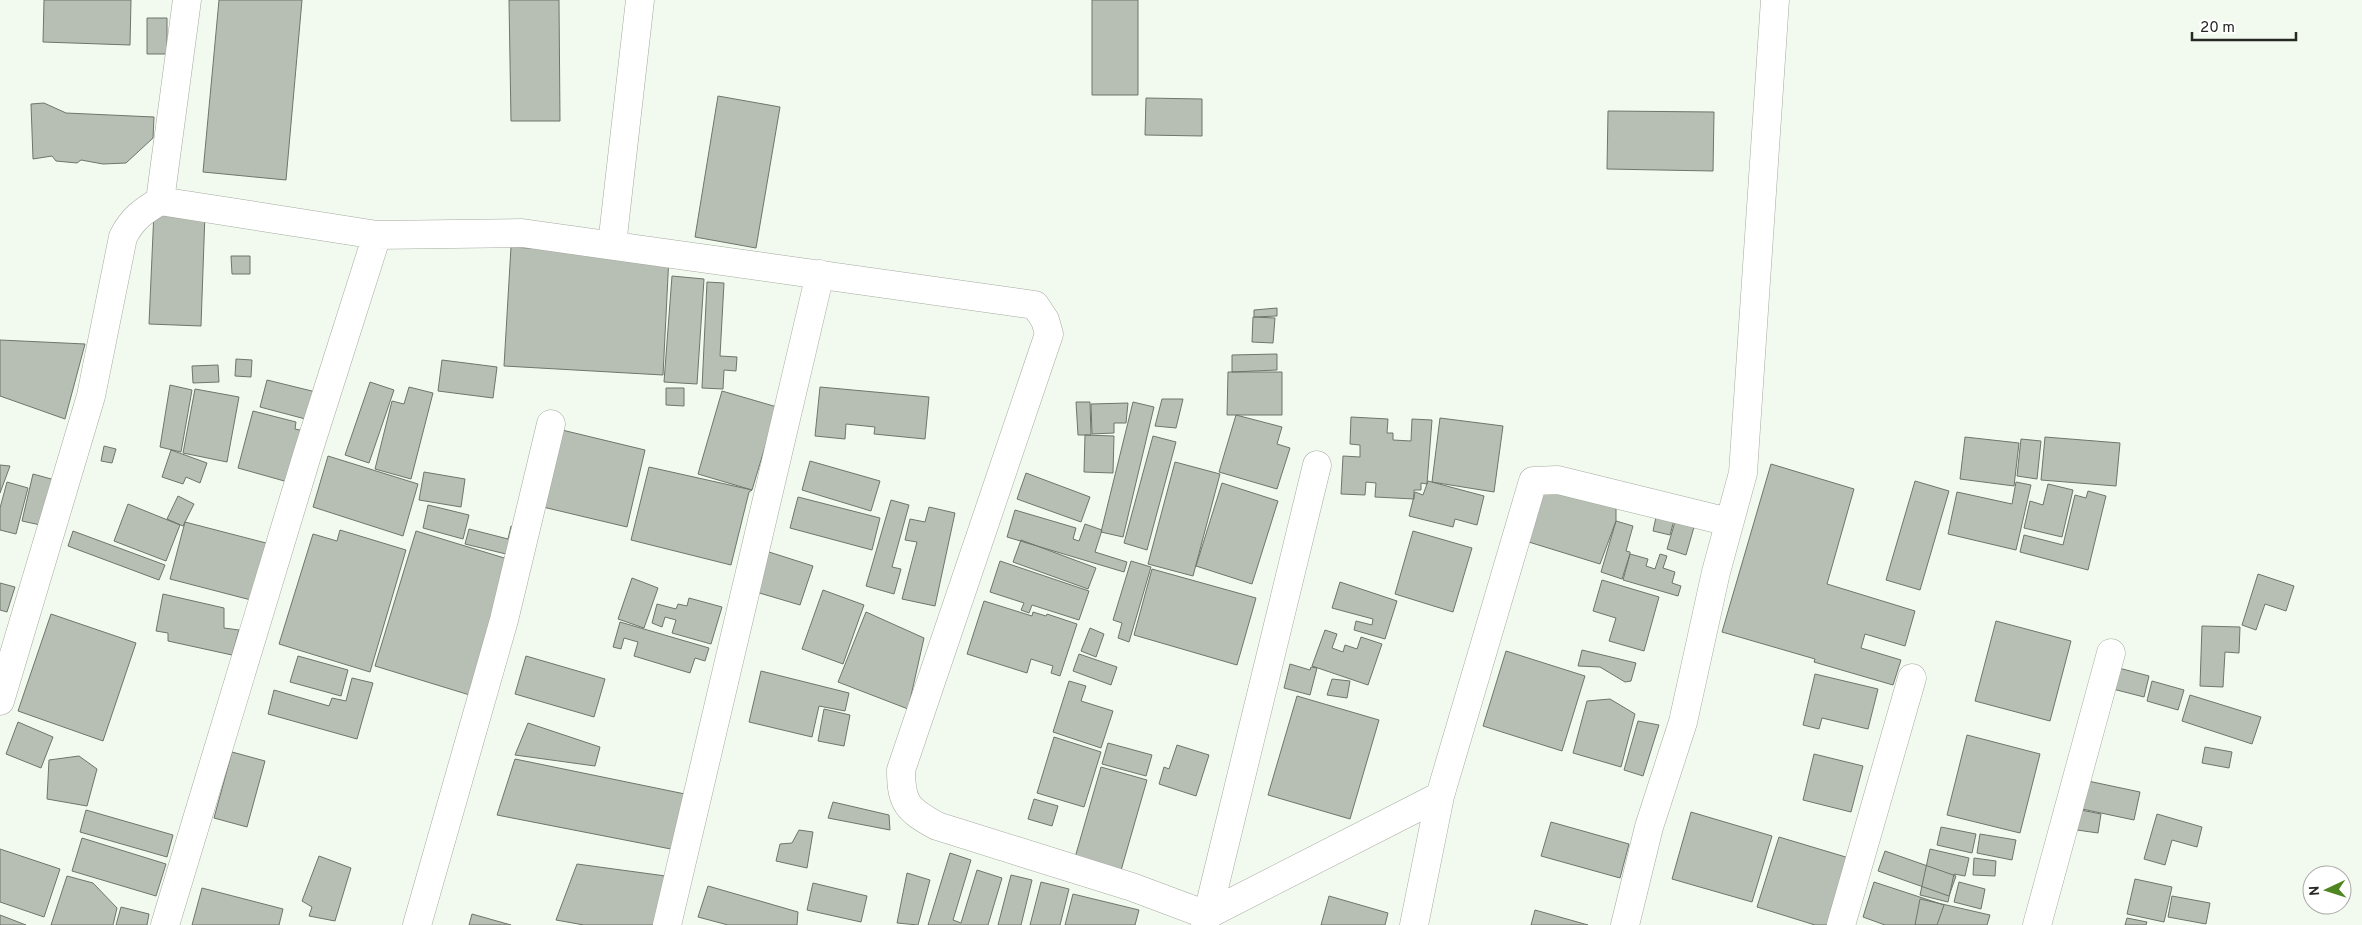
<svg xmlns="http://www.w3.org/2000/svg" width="2362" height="925" font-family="Overpass,sans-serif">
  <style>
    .building { fill: #b7beb3; stroke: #6f756c }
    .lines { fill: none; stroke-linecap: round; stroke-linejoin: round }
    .minor-casing { stroke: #a4aba0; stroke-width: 29 }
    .minor { stroke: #fff; stroke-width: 28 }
  </style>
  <rect width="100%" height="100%" fill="#f2f9ee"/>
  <path class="building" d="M44,0h87l-1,45 -87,-3z
    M219,0h83l-16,180 -83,-8z
    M509,0h50l1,121h-49z
    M1092,0h46v95h-46z
    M147,18h20v36h-20z
    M718,96l62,11 -24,141 -61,-11z
    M1146,98l56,1v37l-57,-1z
    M44,103l22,10 88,4 -1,21 -27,25 -23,1 -22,-4 -4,3 -21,-2 -4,-5 -19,3 -2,-55z
    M1608,111l106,1 -1,59 -106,-2z
    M154,211l51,2 -4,113 -52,-2z
    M511,247l158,9 -6,119 -159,-9z
    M231,256h19v18h-18z
    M672,276l32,3 -7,105 -33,-2z
    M707,282l17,1 -4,73 17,1 -1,14 -12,-1 -1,19 -21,-1z
    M1277,308v8l-23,1v-7z
    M1253,317l22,1 -2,25 -21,-1z
    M0,340l85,4 -20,75 -65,-23z
    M1277,354v16l-45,2v-17z
    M236,359l16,1 -1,17 -16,-1z
    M442,360l55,7 -4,31 -55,-7z
    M218,365l1,17 -26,1 -1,-17z
    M1228,372h54v43h-55z
    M267,380l53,13 -7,28 -53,-14z
    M370,382l24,8 -25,73 -24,-8z
    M170,385l22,5 -11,62 -21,-5z
    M409,387l24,6 -22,86 -36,-10 17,-68 12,3z
    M820,387l109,10 -4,42 -51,-5 1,-7 -29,-3 -1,15 -30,-3z
    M666,388h18v18l-18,-1z
    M195,389l44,8 -12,65 -44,-9z
    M722,391l55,16 -25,83 -54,-16z
    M1162,399h21l-7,29 -21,-2z
    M1076,402h14l1,33h-13z
    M1133,402l21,5 -31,130 -22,-5z
    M1128,403l-2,20h-12v10l-22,1 -1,-30z
    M253,411l43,11 -1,7 14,3 -14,52 -57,-16z
    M1236,415l46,12 -5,17 13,4 -13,41 -58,-17z
    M1351,417l37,2 -1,14h6v7l18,1 1,-22 20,1 -5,64 -6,-1v7h-7v9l-39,-2 1,-14 -10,-1 -1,13 -24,-1 2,-38 17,1v-12l-10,-1z
    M1440,418l63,8 -9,66 -62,-10z
    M562,430l83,20 -18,77 -84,-20z
    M1085,435l29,1 -1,37 -29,-1z
    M1153,436l23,6 -29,108 -23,-7z
    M1965,437l54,6 -5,43 -54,-7z
    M2045,437l75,6 -4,43 -75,-6z
    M2021,439l20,2 -4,38 -20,-3z
    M104,446l12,3 -4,14 -11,-2z
    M171,450l36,13 -7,20 -14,-6 -3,7 -21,-7z
    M328,456l90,28 -15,52 -90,-29z
    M810,461l70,20 -9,30 -69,-21z
    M1175,462l45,12 -27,102 -45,-12z
    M1771,464l83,25 -27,95 88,27 -10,35 -40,-12 -4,14 40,12 -8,25 -79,-23 1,-3 -93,-27z
    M0,465l10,1 -10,27z
    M649,467l103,23 -3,2 -18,73 -100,-25z
    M424,472l41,7 -4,28 -42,-7z
    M1026,473l64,24 -9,25 -64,-23z
    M33,474l22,6 -10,46 -23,-5z
    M1428,481l56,15 -7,29 -22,-6 -2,8 -44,-11 6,-24 8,3z
    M1915,481l34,10 -29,99 -34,-10z
    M7,482l21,6 -12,46 -16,-4v-22z
    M2016,482l15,3 -15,65 -68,-16 9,-42 55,12z
    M1222,483l56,18 -26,83 -56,-18z
    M1537,483l79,25v13l-16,43 -81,-25z
    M2048,484l25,6 -11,47 -38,-9 6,-27 13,4z
    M2088,491l18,5 -18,74 -68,-18 4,-17 39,10 12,-50 11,3z
    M178,496l16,8 -11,22 -16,-7z
    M798,497l82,21 -8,32 -82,-22z
    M891,500l18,5 -17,62 9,2 -7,25 -28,-8z
    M128,504l52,21 -14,36 -52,-20z
    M428,505l41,10 -6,24 -40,-11z
    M929,507l26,6 -20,93 -33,-7 15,-57 -12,-2 5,-21 15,3z
    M1658,508l18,5 -6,22 -17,-4z
    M1015,510l61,18 -3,11 6,2 6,-17 17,6 -7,22 32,10 -3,10 -117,-35z
    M1677,515l19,5 -10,35 -19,-6z
    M1616,521l17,5 -7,25 4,1v2l-8,25 -21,-7z
    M185,522l81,21 -15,57 -81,-21z
    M511,526l12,3 -17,25 -41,-10 4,-15 39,10z
    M340,530l66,20 -36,122 -91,-28 34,-110 24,7z
    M73,531l92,34 -6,15 -91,-34z
    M416,531l98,30 -41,135 -98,-30z
    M1413,531l59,17 -19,64 -58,-18z
    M1021,540l75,28 -8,21 -75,-27z
    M769,552l44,14 -13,39 -44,-13z
    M1630,554l18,5 -2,7 9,3 5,-15 7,2 -4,12 12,4 -3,11 9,3 -3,10 -55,-16z
    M1000,561l89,30 -10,29 -47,-15 -3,8 -8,-3 3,-7 -34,-11z
    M1131,561l20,6 -22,75 -11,-4 4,-15 -9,-3z
    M1152,569l104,29 -19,67 -103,-30z
    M2258,574l36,12 -8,25 -21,-7 -9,26 -14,-5z
    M632,578l26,10 -14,40 -26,-9z
    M1602,580l57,17 -15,54 -35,-10 7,-23 -23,-7z
    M1340,582l57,19 -12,38 -31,-9 2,-9 16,4 1,-6 -41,-11z
    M0,583l15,4 -8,25 -7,-2z
    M823,590l41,15 -21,59 -41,-15z
    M163,594l61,14v20l15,2 -7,25 -64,-14v-8l-12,-2z
    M689,598l33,9 -11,37 -39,-11 4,-13 -11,-3 -3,10 -10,-4 5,-19 19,5 2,-5 9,2z
    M984,601l48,15 1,-4 13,4 1,-2 30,10 -17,52 -9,-3 2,-7 -22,-7 -4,14 -60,-19z
    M866,612l58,26 -16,71 -70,-27z
    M51,614l85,29 -33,98 -85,-30z
    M1996,621l75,20 -21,80 -75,-20z
    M620,622l89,26 -4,13 -10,-3 -5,15 -56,-17 4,-14 -14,-4 -3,11 -8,-2z
    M2202,626l38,1 -1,26 -14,-1 -2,35 -23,-1z
    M1090,628l14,6 -8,23 -15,-6z
    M1325,630l12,4 -5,14 11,4 2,-7 12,4 4,-12 21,7 -14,41 -56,-19z
    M1582,650l54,13 -5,18 -6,1 -25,-15 -22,-1z
    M1506,651l79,25 -23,75 -79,-25z
    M1079,654l38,13 -6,18 -38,-14z
    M298,656l50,14 -7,26 -51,-14z
    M526,656l79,23 -11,38 -79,-23z
    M1290,664l20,6 1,-3 6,1 -7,27 -26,-7z
    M2115,667l34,9 -5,21 -35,-9z
    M761,671l88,22 -4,18 -26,-5 -7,31 -63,-15z
    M1815,674l63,15 -10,40 -46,-11 -3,11 -16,-4z
    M352,678l21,5 -16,56 -89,-25 6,-24 55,16 3,-8 14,3z
    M1332,679l18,2 -3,17 -20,-3z
    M1069,681l17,5 -5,15 32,10 -12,37 -48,-16z
    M2152,681l32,9 -6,20 -31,-9z
    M2190,695l71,22 -9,27 -70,-23z
    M1297,696l82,24 -29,99 -82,-24z
    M1610,699l25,15 -14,53 -48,-14 14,-52z
    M824,709l26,6 -6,31 -26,-5z
    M1638,721l21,4 -16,51 -19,-6z
    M18,722l35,15 -12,31 -35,-14z
    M528,723l72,24 -5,19 -80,-11z
    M1967,735l73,19 -20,79 -73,-18z
    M1054,737l47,15 -17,55 -47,-14z
    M1108,743l44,12 -6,21 -44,-12z
    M1177,745l32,10 -13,41 -37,-12 5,-17 5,2z
    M2205,747l27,5 -3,16 -27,-5z
    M232,752l33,9 -18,66 -33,-9z
    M1814,754l49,12 -12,46 -48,-12z
    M79,756l18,13 -10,37 -40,-7 2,-39z
    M515,759l170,35 -9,56 -179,-35z
    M1101,767l46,13 -27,94 -46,-13z
    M2088,781l52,11 -6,28 -52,-11z
    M1034,799l24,7 -6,20 -24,-7z
    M833,802l56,13 1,15 -62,-12z
    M86,810l87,25 -6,22 -87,-25z
    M2081,810l20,4 -3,19 -21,-3z
    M1691,812l81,24 -20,66 -80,-23z
    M2157,814l45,13 -5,20 -25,-7 -7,25 -21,-6z
    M1551,822l78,22 -9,34 -79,-22z
    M1941,827l35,7 -4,19 -35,-8z
    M799,830l14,2 -6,36 -31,-7 4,-17 12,-1z
    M1980,834l36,6 -4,20 -35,-7z
    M1779,837l70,21 -21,67h-13l-58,-18z
    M82,838l84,26 -10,32 -84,-25z
    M0,849l60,20 -16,48 -44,-15z
    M1930,849l39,9 -4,18 -11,-2 -6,28 -28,-7z
    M1885,851l71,25 -7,20 -71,-25z
    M950,853l21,7 -18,60 8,3 16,-53 25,8 -14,47h-60z
    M319,856l32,12 -16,53 -26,-5 3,-9 -10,-6z
    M1974,858l22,3 -1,15 -22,-1z
    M577,864l96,13 -17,48h-72l-28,-5z
    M907,873l23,7 -12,45 -21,-2z
    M1011,875l21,5 -11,45h-23z
    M67,876l26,7 24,25 -4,17h-62z
    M2135,879l37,8 -8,35 -37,-8z
    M1041,882l28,7 -9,36h-30z
    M1874,882l70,23 -7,20h-52l-22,-8z
    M1959,882l26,7 -4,20 -27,-7z
    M813,883l54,13 -6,26 -54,-12z
    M708,886l90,26 -1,13h-69l-30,-8z
    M202,888l81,21 -4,16h-87z
    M1073,894l66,16 -4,15h-70z
    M1329,896l59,17 -3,12h-64z
    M2172,896l38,7 -4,21 -38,-7z
    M1920,899l70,16 -3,10h-72z
    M121,907l28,7 -2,11h-31z
    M1535,910l53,15h-57z
    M472,914l39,11h-42z
    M0,915l26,10h-26z
    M2127,918l20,4 -1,3h-21z"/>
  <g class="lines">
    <g class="minor-casing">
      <path id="minor" d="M160,201l27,-201
        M612,245l28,-245
        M0,701l91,-305 32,-159c9,-18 20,-26 37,-36l217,34 145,-2 513,72 10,15 4,14 -148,436c0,34 7,40 36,56l195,61 75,28 233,-119
        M165,925l143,-473 69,-217
        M417,925l87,-305 47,-196
        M667,925l153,-651
        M1205,925l112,-460
        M1414,925l26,-129 93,-315 25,-1 171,42
        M1625,925l24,-98 34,-105 33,-150 27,-99 32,-473
        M1841,925l71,-247
        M2037,925l74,-272"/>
    </g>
    <use href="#minor" class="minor"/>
  </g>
  <g transform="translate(2327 890) rotate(266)"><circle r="24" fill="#ffffff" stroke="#a8a9a7"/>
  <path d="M0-4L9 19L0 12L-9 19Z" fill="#4f8621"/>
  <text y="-8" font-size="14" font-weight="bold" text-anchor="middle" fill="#262824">N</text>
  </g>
  <path d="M2192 32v8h104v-8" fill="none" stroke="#262824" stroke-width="2.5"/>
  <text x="2200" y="32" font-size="15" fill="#262824" stroke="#ffffff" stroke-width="4" paint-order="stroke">20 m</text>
</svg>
